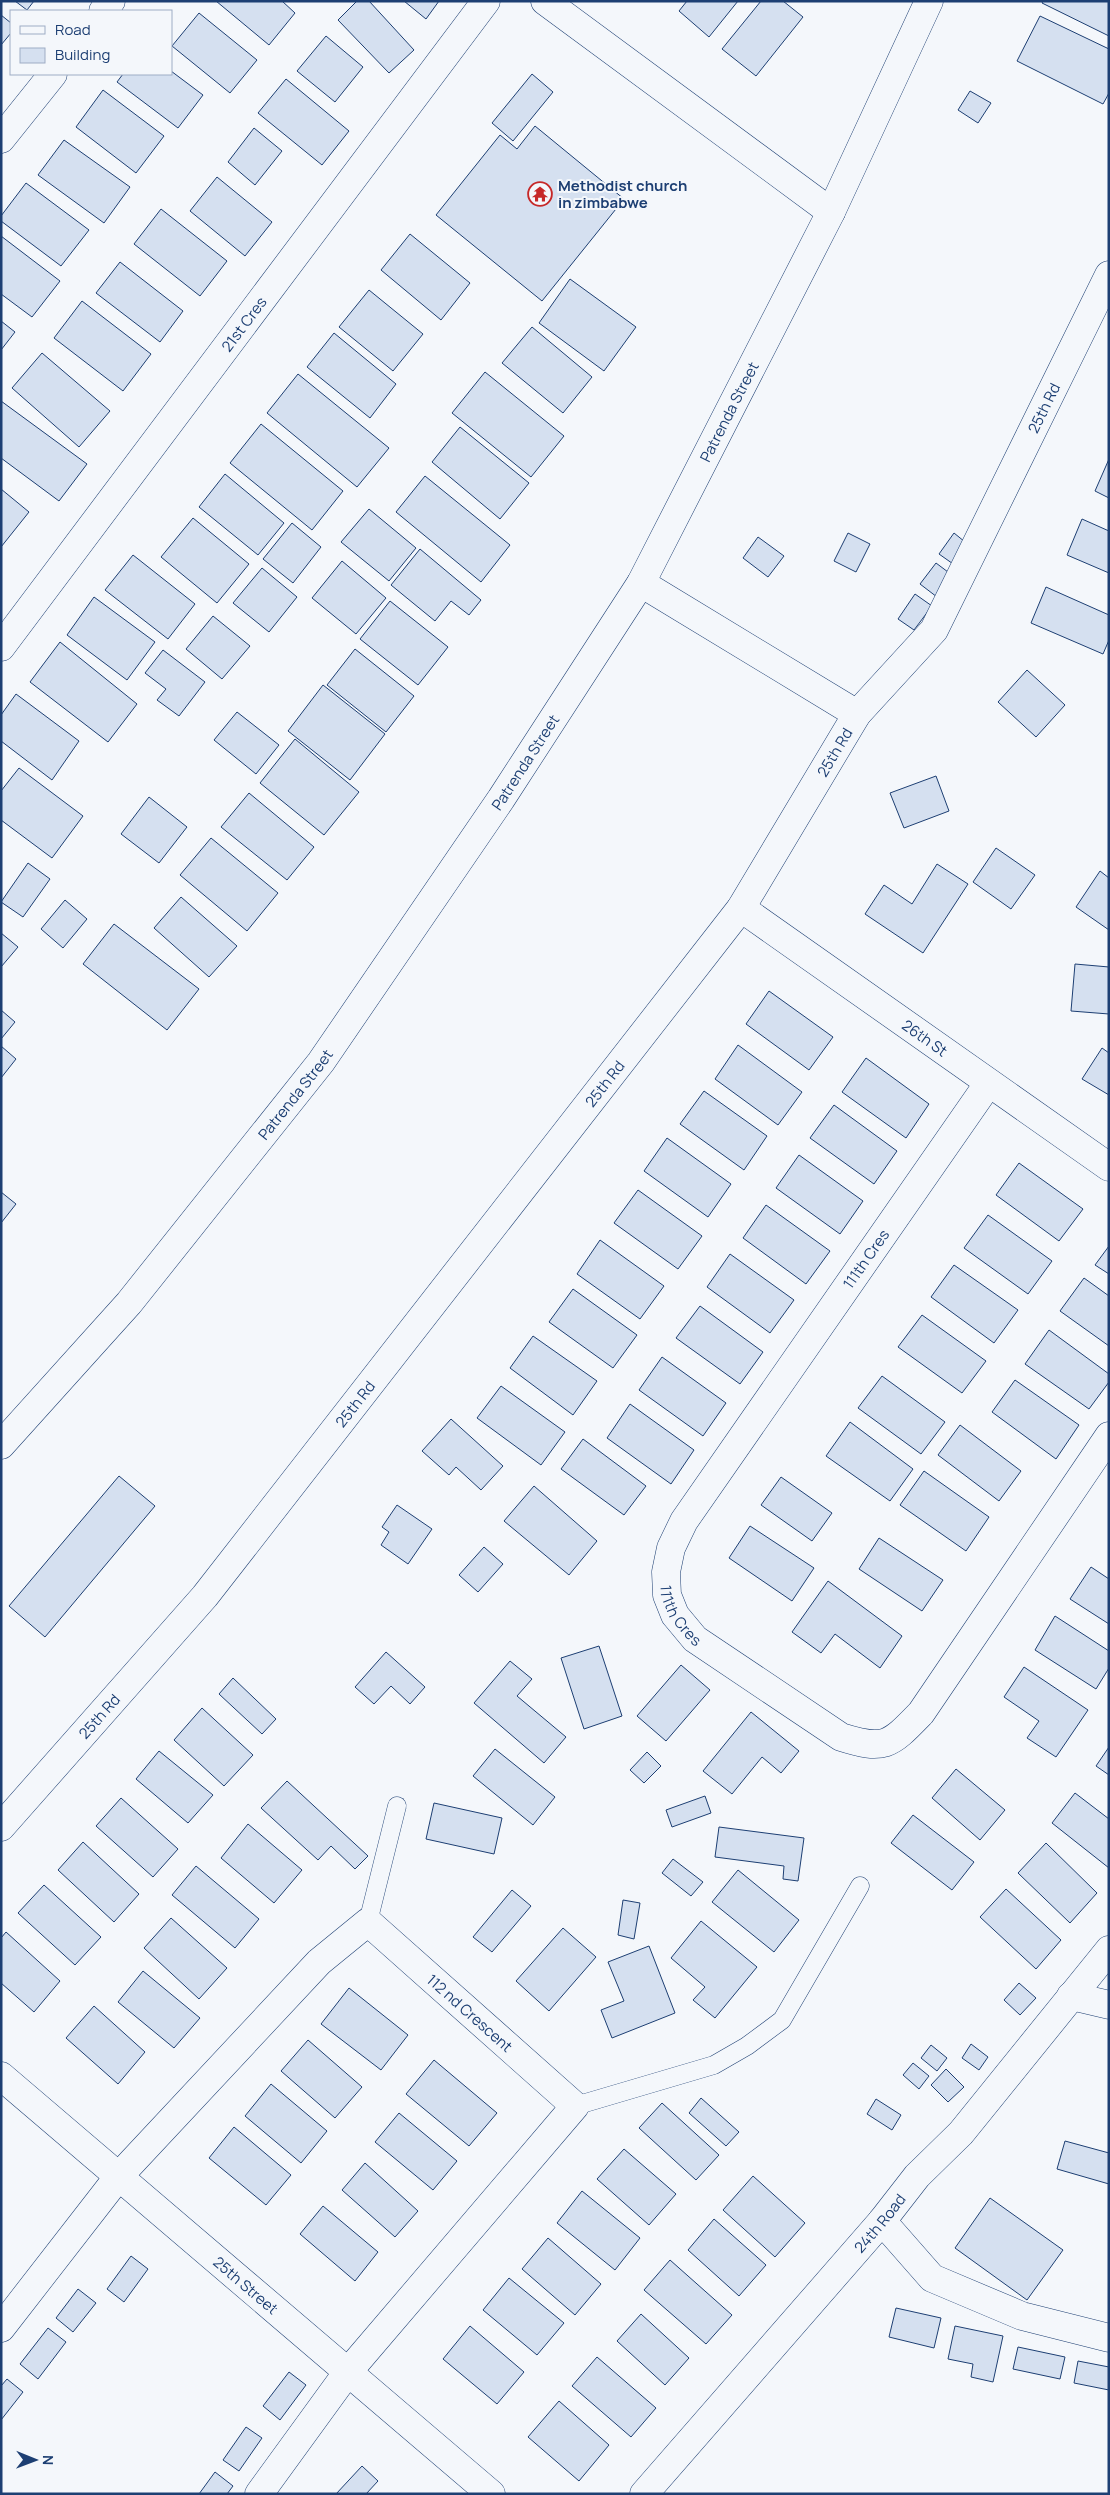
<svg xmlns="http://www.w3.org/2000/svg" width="1110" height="2495" font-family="Manrope,sans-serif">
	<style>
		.building { fill: #d5e0f0; stroke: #1d3f73 }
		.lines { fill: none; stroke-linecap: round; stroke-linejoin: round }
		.service-casing { stroke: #1d3f73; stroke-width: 19 }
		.minor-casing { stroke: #1d3f73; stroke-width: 29 }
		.tertiary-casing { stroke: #1d3f73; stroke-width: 29 }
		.service { stroke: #f4f7fb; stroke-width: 18 }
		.minor { stroke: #f4f7fb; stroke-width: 28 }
		.tertiary { stroke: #f4f7fb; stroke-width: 28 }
		.labels { text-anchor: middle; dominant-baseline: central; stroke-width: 4; stroke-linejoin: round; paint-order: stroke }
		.poi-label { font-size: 15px; font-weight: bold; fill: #1d3f73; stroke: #f4f7fb; text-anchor: start }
		.street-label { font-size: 15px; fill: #1d3f73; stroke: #f4f7fb }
	</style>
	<rect width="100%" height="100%" fill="#f4f7fb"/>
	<!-- building -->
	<g class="building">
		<path d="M15 1H34L27 10Z"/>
		<path d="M216 1H282L295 13 269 45Z"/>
		<path d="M357 1H369L414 50 389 73 338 20Z"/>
		<path d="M404 1H439L426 19Z"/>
		<path d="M687 1H738L709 37 679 11Z"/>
		<path d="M761 1H783L803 17 756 76 722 49Z"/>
		<path d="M1043 1H1109V36L1042 3Z"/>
		<path d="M199 13 257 60 230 93 172 46Z"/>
		<path d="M1 15 11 23V33L1 45Z"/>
		<path d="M1040 16 1109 49V93L1103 104 1017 61Z"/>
		<path d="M326 36 363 67 335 102 297 71Z"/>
		<path d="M171 71 203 95 178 128 117 82 123 74H171Z"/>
		<path d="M532 74 553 92 513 141 492 123Z"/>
		<path d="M286 79 349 131 322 165 258 113Z"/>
		<path d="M103 90 164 136 136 173 76 127Z"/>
		<path d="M970 91 991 103 978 123 958 110Z"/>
		<path d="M535 126 624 199 542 301 436 215 500 135 517 149Z"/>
		<path d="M254 128 282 151 255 185 228 162Z"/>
		<path d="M64 140 130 187 104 223 38 175Z"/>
		<path d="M217 177 272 222 245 256 190 211Z"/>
		<path d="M26 183 89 230 61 266 1 221V216Z"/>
		<path d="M161 209 227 261 200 296 134 244Z"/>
		<path d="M410 234 470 283 441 320 381 270Z"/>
		<path d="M1 236 60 281 32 317 1 294Z"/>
		<path d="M120 262 183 311 160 342 96 293Z"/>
		<path d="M570 279 636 327 604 371 539 323Z"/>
		<path d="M369 290 423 334 393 371 339 327Z"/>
		<path d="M82 301 151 354 123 391 54 338Z"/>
		<path d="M1 321 15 332 1 350Z"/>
		<path d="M532 327 592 377 563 413 502 363Z"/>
		<path d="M334 333 396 384 370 418 307 367Z"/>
		<path d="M42 353 110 411 79 447 12 388Z"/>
		<path d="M485 372 564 436 531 477 452 413Z"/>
		<path d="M298 374 389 448 357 487 267 413Z"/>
		<path d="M1 401 87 464 59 501 1 458Z"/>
		<path d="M261 424 343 491 312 530 230 463Z"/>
		<path d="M460 427 529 483 500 519 432 462Z"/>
		<path d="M1109 459V498L1095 491Z"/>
		<path d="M225 474 284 523 258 555 199 507Z"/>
		<path d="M425 476 510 545 481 582 396 512Z"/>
		<path d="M1 489 29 512 1 547Z"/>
		<path d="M369 509 416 548 389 581 341 542Z"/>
		<path d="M193 518 249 564 217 603 161 557Z"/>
		<path d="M1082 519 1109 531V573L1067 555Z"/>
		<path d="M292 523 321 547 293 583 263 559Z"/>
		<path d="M848 533 870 544 856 572 834 561Z"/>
		<path d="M954 533 970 546 956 566 939 554Z"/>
		<path d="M758 537 784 556 768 577 743 558Z"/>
		<path d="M420 549 481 600 469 615 451 601 435 621 391 585Z"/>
		<path d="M133 555 195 604 168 639 105 590Z"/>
		<path d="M342 561 386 598 356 634 312 598Z"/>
		<path d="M936 563 952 575 937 597 920 584Z"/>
		<path d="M262 568 297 597 269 632 233 603Z"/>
		<path d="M1046 587 1109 615V640L1103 654 1031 623Z"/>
		<path d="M915 594 932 606 914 630 898 619Z"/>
		<path d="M94 597 155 642 127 680 67 635Z"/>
		<path d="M390 601 448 647 418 685 360 639Z"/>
		<path d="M213 616 250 646 222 679 186 649Z"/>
		<path d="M60 642 137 704 108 742 30 682Z"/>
		<path d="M355 649 414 696 386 732 327 685Z"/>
		<path d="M163 650 205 682 179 716 157 700 166 689 145 673Z"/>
		<path d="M1027 670 1065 705 1036 737 998 702Z"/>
		<path d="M323 685 385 734 350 780 288 731Z"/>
		<path d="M16 694 79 741 52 780 1 741V715Z"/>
		<path d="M237 712 279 745 256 774 214 740Z"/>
		<path d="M295 739 359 792 324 835 260 783Z"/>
		<path d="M19 768 83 816 52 858 1 820V791Z"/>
		<path d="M936 776 949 811 904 828 890 793Z"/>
		<path d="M249 793 314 847 287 880 221 827Z"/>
		<path d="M149 797 187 827 159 863 121 834Z"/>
		<path d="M211 838 278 893 247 931 180 875Z"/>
		<path d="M996 848 1035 875 1011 909 973 882Z"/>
		<path d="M28 863 50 879 23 917 1 902Z"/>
		<path d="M937 864 968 884 923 953 865 914 884 885 912 904Z"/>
		<path d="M1100 871 1109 878V930L1076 907Z"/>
		<path d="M181 897 237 946 209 977 154 928Z"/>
		<path d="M65 900 87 919 63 948 41 929Z"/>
		<path d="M114 924 199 989 167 1030 83 964Z"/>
		<path d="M1 933 18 947 1 967Z"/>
		<path d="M1075 964 1109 967V1014L1071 1011Z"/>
		<path d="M769 991 833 1037 809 1070 746 1024Z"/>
		<path d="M1 1010 15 1022 1 1039Z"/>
		<path d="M738 1045 802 1092 778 1125 715 1079Z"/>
		<path d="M1 1046 16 1059 1 1078Z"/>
		<path d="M1102 1048 1109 1053V1095L1082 1079Z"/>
		<path d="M866 1058 929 1104 906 1138 842 1092Z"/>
		<path d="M704 1091 767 1136 744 1170 680 1124Z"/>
		<path d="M834 1105 897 1151 874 1184 810 1138Z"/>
		<path d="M667 1138 731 1184 708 1217 644 1171Z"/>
		<path d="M799 1155 863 1201 840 1234 776 1188Z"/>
		<path d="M1019 1163 1083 1209 1059 1241 996 1195Z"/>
		<path d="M638 1190 702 1236 678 1269 614 1223Z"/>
		<path d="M1 1192 16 1204 1 1223Z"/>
		<path d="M766 1205 830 1251 806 1284 743 1238Z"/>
		<path d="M988 1215 1052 1261 1028 1294 964 1248Z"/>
		<path d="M600 1240 664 1286 640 1319 577 1274Z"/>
		<path d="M1109 1246V1274L1095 1265Z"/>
		<path d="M730 1254 794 1300 770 1333 707 1287Z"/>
		<path d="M954 1265 1018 1310 994 1343 931 1297Z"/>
		<path d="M1084 1278 1109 1296V1346L1060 1311Z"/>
		<path d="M573 1289 637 1335 613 1368 549 1322Z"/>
		<path d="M700 1306 763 1352 740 1384 676 1338Z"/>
		<path d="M922 1315 986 1361 962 1393 898 1347Z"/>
		<path d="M1049 1330 1109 1374V1382L1089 1409 1025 1364Z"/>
		<path d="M533 1336 597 1381 573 1415 510 1368Z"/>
		<path d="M662 1357 726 1403 703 1436 639 1390Z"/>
		<path d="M882 1376 945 1422 921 1454 858 1408Z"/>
		<path d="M1015 1380 1079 1425 1056 1459 992 1412Z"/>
		<path d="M501 1386 565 1432 541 1465 477 1418Z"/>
		<path d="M630 1404 694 1450 671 1484 607 1438Z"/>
		<path d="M451 1419 503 1466 481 1490 456 1467 449 1475 422 1451Z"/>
		<path d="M850 1422 913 1469 890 1501 826 1456Z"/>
		<path d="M960 1425 1021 1471 999 1501 938 1455Z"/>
		<path d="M583 1439 646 1486 624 1515 561 1469Z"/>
		<path d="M924 1471 989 1517 966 1551 900 1505Z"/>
		<path d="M119 1476 155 1506 45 1637 9 1606Z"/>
		<path d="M781 1477 832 1513 812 1541 761 1505Z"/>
		<path d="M534 1486 597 1541 569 1575 504 1521Z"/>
		<path d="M397 1505 432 1529 408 1564 381 1545 389 1532 382 1527Z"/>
		<path d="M750 1526 814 1568 792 1601 729 1558Z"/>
		<path d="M879 1538 943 1580 922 1611 859 1569Z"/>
		<path d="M484 1547 503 1564 478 1592 459 1575Z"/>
		<path d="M1091 1567 1109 1579V1624L1070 1599Z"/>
		<path d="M828 1581 902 1636 880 1668 835 1634 821 1653 792 1632Z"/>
		<path d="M1055 1616 1109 1651V1668L1096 1689 1035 1650Z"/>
		<path d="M599 1646 622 1716 584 1729 561 1658Z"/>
		<path d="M386 1652 425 1687 410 1704 391 1686 374 1704 355 1687Z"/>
		<path d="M510 1661 532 1679 517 1696 566 1737 544 1763 474 1703Z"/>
		<path d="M681 1665 710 1690 666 1741 637 1716Z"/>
		<path d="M1024 1667 1088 1710 1056 1757 1027 1738 1039 1721 1004 1697Z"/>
		<path d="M233 1678 276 1719 262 1734 219 1694Z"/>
		<path d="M202 1708 253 1755 224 1786 174 1740Z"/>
		<path d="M751 1712 799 1751 781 1773 762 1757 732 1794 703 1771Z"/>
		<path d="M1109 1747V1775L1096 1766Z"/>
		<path d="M495 1749 555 1797 533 1825 473 1776Z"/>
		<path d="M159 1751 213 1795 188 1823 136 1779Z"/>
		<path d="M647 1752 661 1766 644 1783 630 1770Z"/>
		<path d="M956 1769 1005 1810 980 1840 932 1798Z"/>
		<path d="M287 1781 368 1856 355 1869 331 1846 318 1860 261 1808Z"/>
		<path d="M1075 1793 1109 1819V1868L1052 1823Z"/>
		<path d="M705 1796 711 1813 672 1827 666 1810Z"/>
		<path d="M121 1798 178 1849 153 1877 96 1826Z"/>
		<path d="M434 1803 502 1818 494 1854 426 1839Z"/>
		<path d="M913 1815 974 1862 952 1890 891 1843Z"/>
		<path d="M248 1824 302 1870 274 1903 221 1858Z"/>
		<path d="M719 1827 804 1838 798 1881 783 1879 784 1866 715 1857Z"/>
		<path d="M83 1842 139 1894 114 1922 58 1870Z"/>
		<path d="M1046 1843 1097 1893 1070 1923 1018 1873Z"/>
		<path d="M673 1859 703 1882 691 1896 662 1873Z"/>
		<path d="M196 1866 259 1919 235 1948 172 1895Z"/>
		<path d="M738 1870 799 1920 774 1952 712 1902Z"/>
		<path d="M44 1885 101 1937 75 1965 18 1913Z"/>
		<path d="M1006 1889 1061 1940 1036 1969 980 1917Z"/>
		<path d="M512 1890 531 1906 492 1952 473 1937Z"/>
		<path d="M623 1900 640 1903 634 1939 618 1935Z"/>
		<path d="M171 1918 227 1968 199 1999 144 1948Z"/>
		<path d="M701 1921 757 1967 715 2018 693 2000 705 1987 671 1958Z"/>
		<path d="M563 1928 596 1957 549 2011 516 1981Z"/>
		<path d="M6 1932 60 1981 34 2012 1 1983V1938Z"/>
		<path d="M649 1946 675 2013 612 2038 601 2010 624 2001 608 1962Z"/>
		<path d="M143 1971 200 2018 174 2048 118 2002Z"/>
		<path d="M1019 1983 1036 1998 1020 2015 1004 2000Z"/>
		<path d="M349 1988 408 2035 381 2070 321 2024Z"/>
		<path d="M94 2006 145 2052 118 2084 66 2038Z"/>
		<path d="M308 2040 362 2087 335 2118 281 2071Z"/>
		<path d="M971 2044 988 2057 979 2070 962 2058Z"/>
		<path d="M931 2045 947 2058 937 2071 921 2058Z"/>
		<path d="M434 2060 497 2113 469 2146 406 2094Z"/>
		<path d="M913 2063 929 2076 919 2089 903 2075Z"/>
		<path d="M946 2069 964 2087 948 2102 931 2085Z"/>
		<path d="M271 2084 327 2131 301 2163 245 2116Z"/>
		<path d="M701 2098 739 2132 726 2146 689 2113Z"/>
		<path d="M876 2099 901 2115 892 2130 867 2114Z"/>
		<path d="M662 2103 719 2155 696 2180 639 2128Z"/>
		<path d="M399 2113 457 2161 433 2190 375 2142Z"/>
		<path d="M234 2127 291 2175 266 2205 209 2158Z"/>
		<path d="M1065 2141 1109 2153V2184L1057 2169Z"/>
		<path d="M624 2149 676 2194 649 2225 597 2179Z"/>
		<path d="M365 2163 418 2211 395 2237 342 2190Z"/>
		<path d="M753 2176 805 2223 775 2257 723 2210Z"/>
		<path d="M582 2191 640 2238 615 2270 557 2223Z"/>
		<path d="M990 2198 1063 2250 1027 2300 955 2248Z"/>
		<path d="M323 2206 378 2252 355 2281 300 2234Z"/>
		<path d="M714 2219 766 2265 739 2296 688 2250Z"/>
		<path d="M548 2238 601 2284 575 2315 522 2269Z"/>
		<path d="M131 2256 148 2269 124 2302 107 2289Z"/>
		<path d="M670 2260 732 2315 706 2344 644 2290Z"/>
		<path d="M509 2278 564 2323 537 2355 483 2310Z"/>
		<path d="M78 2289 96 2303 73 2332 56 2318Z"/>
		<path d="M896 2308 941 2318 934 2348 889 2337Z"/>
		<path d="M641 2314 689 2358 665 2385 617 2341Z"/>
		<path d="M470 2326 524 2372 497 2404 443 2359Z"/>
		<path d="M955 2326 1003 2336 993 2382 971 2377 973 2364 948 2359Z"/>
		<path d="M48 2328 66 2342 38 2379 20 2364Z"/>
		<path d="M1018 2347 1065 2357 1060 2379 1013 2369Z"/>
		<path d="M597 2357 656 2408 631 2437 572 2386Z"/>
		<path d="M1078 2361 1109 2367V2390L1074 2383Z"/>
		<path d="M289 2372 306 2385 280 2420 263 2406Z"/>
		<path d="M7 2379 23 2392 1 2420V2386Z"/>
		<path d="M559 2401 609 2445 579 2481 528 2437Z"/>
		<path d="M246 2427 262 2438 239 2471 223 2460Z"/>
		<path d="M362 2466 378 2481 366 2494H336Z"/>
		<path d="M215 2472 233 2486 227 2494H199Z"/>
	</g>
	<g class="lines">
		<!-- service casing -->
		<g class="service-casing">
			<g id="service">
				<path d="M368 1922 397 1806"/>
				<path d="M575 2106 714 2065 747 2046 782 2020 860 1886"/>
			</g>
		</g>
		<!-- minor casing -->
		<g class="minor-casing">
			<g id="minor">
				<path d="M545 1 831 212"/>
				<path d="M103 11 111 1"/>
				<path d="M1 139 53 74"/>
				<path d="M641 583 857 714"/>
				<path id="s1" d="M1 647 486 1"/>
				<path id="s2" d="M741 908 1109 1167"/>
				<path id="s3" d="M988 1084 684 1521 671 1548 666 1572 667 1595 675 1615 695 1639 841 1737C885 1751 890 1745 921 1713L1109 1436"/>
				<path id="s4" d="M1 1827 205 1596 741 908 857 714 934 630 1109 275"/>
				<path d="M1071 1996 1109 2005"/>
				<path id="s5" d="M1 2076 491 2494"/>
				<path d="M882 2221 932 2278 1022 2316 1109 2338"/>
				<path id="s6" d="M1 2328 119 2176 319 1962 368 1922 575 2106 347 2373 259 2494"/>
				<path id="s7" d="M644 2494 882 2221 917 2176 961 2133 1109 1950"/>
			</g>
		</g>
		<!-- tertiary casing -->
		<g class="tertiary-casing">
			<g id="tertiary">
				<path id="s8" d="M1 1445 129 1303 321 1062 501 799 641 583 831 212 929 1"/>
			</g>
		</g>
		<!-- service -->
		<use href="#service" class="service"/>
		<!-- minor -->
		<use href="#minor" class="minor"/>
		<!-- tertiary -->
		<use href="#tertiary" class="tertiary"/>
	</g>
	<!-- icons -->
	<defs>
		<g id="temple-ring" transform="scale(1.25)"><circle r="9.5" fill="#f4f7fb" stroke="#c62828" stroke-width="1.5"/><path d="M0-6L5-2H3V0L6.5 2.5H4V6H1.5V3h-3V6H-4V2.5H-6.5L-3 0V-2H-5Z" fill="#c62828"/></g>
	</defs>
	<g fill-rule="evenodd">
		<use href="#temple-ring" x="540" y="194"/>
	</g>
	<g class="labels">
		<!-- poi labels -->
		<g class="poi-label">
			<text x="558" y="185">Methodist church<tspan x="558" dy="17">in zimbabwe</tspan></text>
		</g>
		<!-- street labels -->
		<g class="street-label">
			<text stroke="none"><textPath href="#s1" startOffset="404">21st Cres</textPath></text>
			<text stroke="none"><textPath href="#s4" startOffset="1768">25th Rd</textPath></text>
			<text stroke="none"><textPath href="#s8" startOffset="1268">Patrenda Street</textPath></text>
			<text stroke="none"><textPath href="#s4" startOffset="1362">25th Rd</textPath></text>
			<text stroke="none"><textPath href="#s8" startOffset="862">Patrenda Street</textPath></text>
			<text stroke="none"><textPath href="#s2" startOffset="225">26th St</textPath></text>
			<text stroke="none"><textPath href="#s4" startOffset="958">25th Rd</textPath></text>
			<text stroke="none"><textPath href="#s8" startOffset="458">Patrenda Street</textPath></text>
			<text transform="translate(866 1259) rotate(-55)">111th Cres</text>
			<text stroke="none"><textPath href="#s4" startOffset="552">25th Rd</textPath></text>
			<text stroke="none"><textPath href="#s3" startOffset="634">111th Cres</textPath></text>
			<text stroke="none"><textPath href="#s4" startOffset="148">25th Rd</textPath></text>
			<text stroke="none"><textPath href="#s6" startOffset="685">112 nd Crescent</textPath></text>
			<text stroke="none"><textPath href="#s7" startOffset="359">24th Road</textPath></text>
			<text stroke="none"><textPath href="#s5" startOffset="322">25th Street</textPath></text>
		</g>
	</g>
	<!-- border -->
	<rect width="1110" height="2495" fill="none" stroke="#1d3f73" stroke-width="5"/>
	<!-- legend -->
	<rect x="10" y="10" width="162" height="65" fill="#f4f7fb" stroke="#9eadc5"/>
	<rect x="20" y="26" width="25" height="8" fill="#f4f7fb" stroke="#9eadc5"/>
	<text x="55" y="35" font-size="15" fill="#1d3f73">Road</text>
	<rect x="20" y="48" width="25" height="15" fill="#d5e0f0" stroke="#9eadc5"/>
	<text x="55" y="60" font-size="15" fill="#1d3f73">Building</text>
	<!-- north arrow -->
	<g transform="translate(35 2460) rotate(91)" stroke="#f4f7fb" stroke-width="4" paint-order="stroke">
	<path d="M0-4L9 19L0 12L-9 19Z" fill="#1d3f73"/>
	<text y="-8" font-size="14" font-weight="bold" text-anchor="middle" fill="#1d3f73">N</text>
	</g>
</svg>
